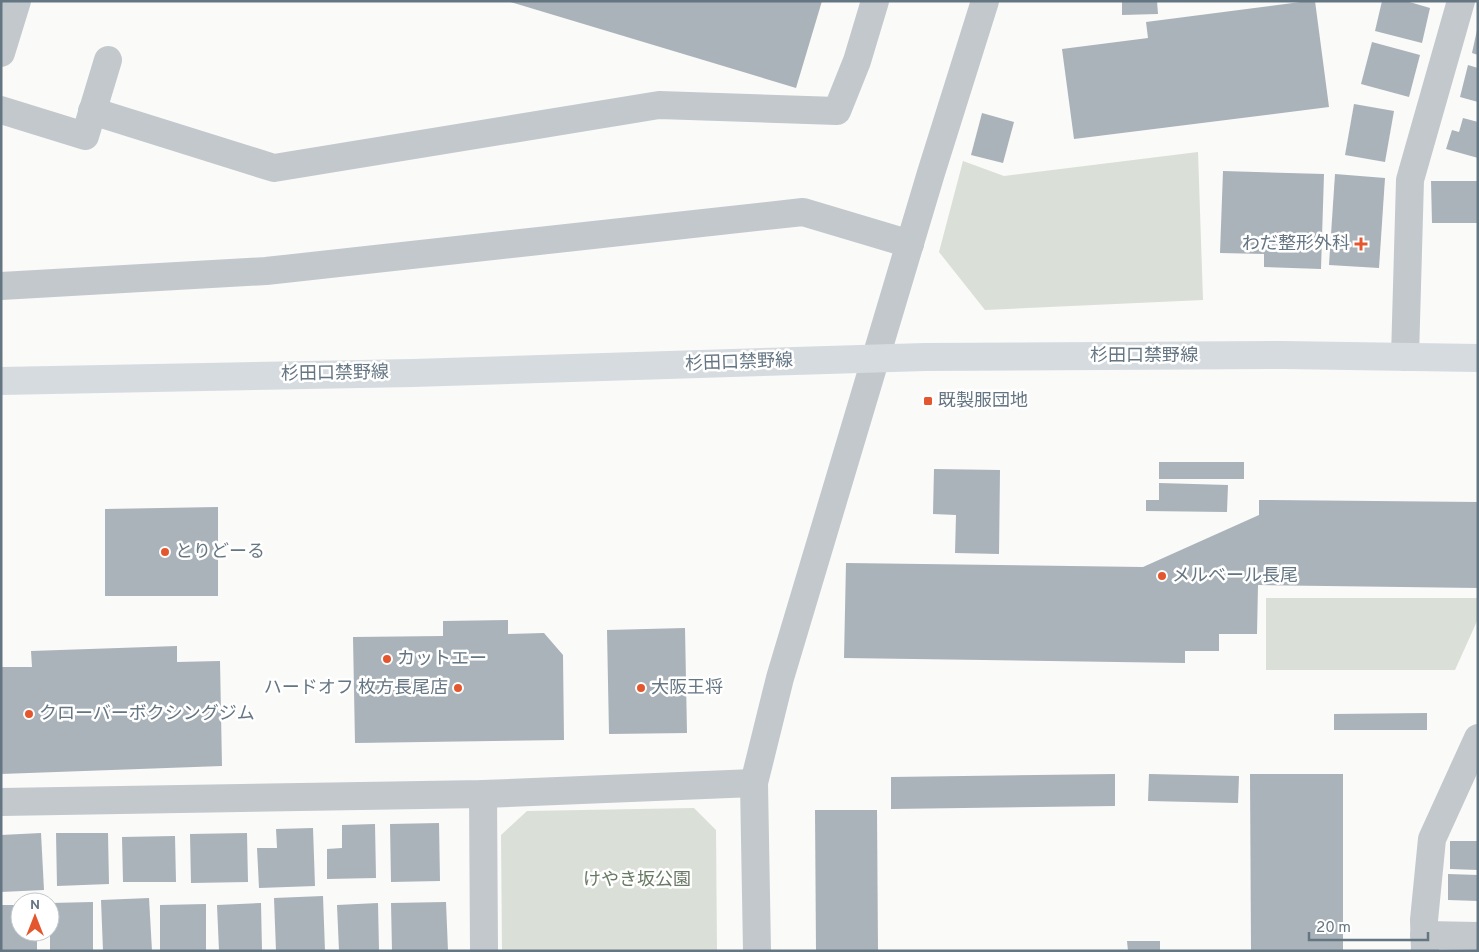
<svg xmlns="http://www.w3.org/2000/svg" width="1479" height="952" font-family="Overpass,'Noto Sans JP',sans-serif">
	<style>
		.green { fill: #dadfd7 }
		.building { fill: #aab3b9 }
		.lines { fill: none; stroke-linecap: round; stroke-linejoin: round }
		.minor { stroke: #c3c8cc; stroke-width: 28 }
		.major { stroke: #d6dbdf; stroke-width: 28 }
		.poi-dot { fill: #e4572e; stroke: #fff; stroke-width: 2 }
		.labels { text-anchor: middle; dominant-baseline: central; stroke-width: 5; stroke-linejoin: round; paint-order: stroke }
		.poi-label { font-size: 18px; fill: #657683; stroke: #fff; text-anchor: start }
		.street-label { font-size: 18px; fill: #657683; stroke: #fff }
		.park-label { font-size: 18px; fill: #687a64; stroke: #fff }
	</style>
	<rect width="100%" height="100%" fill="#fafaf8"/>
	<!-- green -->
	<g class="green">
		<path d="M1198 152 1203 300 985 310 939 252 963 161 1004 176Z"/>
		<path d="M1266 598H1478V619L1455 670H1266Z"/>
		<path d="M694 808 716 830 717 951H502L501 835 527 811Z"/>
	</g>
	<!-- building -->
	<g class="building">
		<path d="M507 1H822L796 88Z"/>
		<path d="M1122 1H1157L1158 14 1122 15Z"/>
		<path d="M1308 1H1315L1329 107 1074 139 1062 49 1148 38 1146 22Z"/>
		<path d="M1382 1H1406L1430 8 1422 43 1375 31Z"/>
		<path d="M1477 30H1478V55L1472 53Z"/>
		<path d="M1372 42 1420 55 1409 97 1361 84Z"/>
		<path d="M1468 65 1478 68V102L1460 97Z"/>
		<path d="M1354 104 1394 111 1385 162 1345 155Z"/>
		<path d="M982 113 1014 122 1003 163 971 155Z"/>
		<path d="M1463 118 1478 122V158L1446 149 1452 130 1459 132Z"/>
		<path d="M1223 171 1324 174 1321 269 1264 267V254L1220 253Z"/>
		<path d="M1335 174 1385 178 1379 268 1329 265Z"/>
		<path d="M1431 181H1478V223H1432Z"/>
		<rect x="1159" y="462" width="85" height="17"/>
		<path d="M934 469 1000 470 999 554 955 553 956 515 933 514Z"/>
		<path d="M1159 483 1228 485 1227 512 1146 511V500H1159Z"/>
		<path d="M1259 500 1478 502V588L1258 585 1257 634H1219V651H1185V663L844 658 846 563 1143 567 1259 515Z"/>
		<path d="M218 507V596H105V509Z"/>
		<path d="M508 620V634L544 633 563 655 564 740 355 743 353 637 443 636V621Z"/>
		<path d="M685 628 687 733 609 734 607 630Z"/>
		<path d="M177 646V662L220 661 222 766 1 774V667H32L31 651Z"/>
		<path d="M1427 713V730H1334V714Z"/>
		<path d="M1115 774V806L891 809V777Z"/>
		<path d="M1149 774 1239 776 1238 803 1148 801Z"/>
		<path d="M1250 774H1343V951H1251Z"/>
		<path d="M815 810H877L878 951H816Z"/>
		<path d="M439 823 440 881 391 882 390 824Z"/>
		<path d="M375 824 376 878 327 879V849L342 848V825Z"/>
		<path d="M313 828 315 886 259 888 257 848H277L276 829Z"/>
		<path d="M41 833 44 890 1 892V835Z"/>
		<path d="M56 833H108L109 884 57 886Z"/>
		<path d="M247 833 248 882 191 883 190 834Z"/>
		<path d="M175 836 176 882H123L122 837Z"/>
		<path d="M1450 841H1478V870L1450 869Z"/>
		<path d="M1448 874 1478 875V901L1448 900Z"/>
		<path d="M323 896 325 951H276L274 898Z"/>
		<path d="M149 898 152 951H103L101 900Z"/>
		<path d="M93 902V951H50V903Z"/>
		<path d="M446 902 448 951H392L391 903Z"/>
		<path d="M261 903 262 951H219L217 905Z"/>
		<path d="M378 903 379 950 339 951 337 905Z"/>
		<path d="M206 904V951H160V905Z"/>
		<path d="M1 905H20V932H37V951H1Z"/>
		<path d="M1127 941H1160V951H1128Z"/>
	</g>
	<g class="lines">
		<!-- minor -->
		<g class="minor">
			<path d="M1 53 17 1"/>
			<path d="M1 110 85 136 108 60"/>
			<path d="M92 111 274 168 659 105 837 111 857 61 875 1"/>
			<path d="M1 286 266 271 803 212 910 244"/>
			<path d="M1405 357 1410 180 1461 1"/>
			<path d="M483 794 484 951"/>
			<path d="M1 802 483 794 754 783"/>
			<path d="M1424 935 1478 936"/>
			<path d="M757 951 754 783 780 678 931 173 985 1"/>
			<path d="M1425 951 1424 920 1432 839 1478 738"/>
		</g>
		<!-- major -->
		<path class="major" d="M1 381 413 373 925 357 1283 355 1478 358"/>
	</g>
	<!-- markers -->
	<g class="poi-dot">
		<path d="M1358.5 236.5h5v5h5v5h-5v5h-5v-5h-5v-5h5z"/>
		<rect x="923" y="396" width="10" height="10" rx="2.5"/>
		<circle cx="165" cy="552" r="5"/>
		<circle cx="1162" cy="576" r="5"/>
		<circle cx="387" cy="659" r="5"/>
		<circle cx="458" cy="688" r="5"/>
		<circle cx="641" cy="688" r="5"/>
		<circle cx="29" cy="714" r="5"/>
	</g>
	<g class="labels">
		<!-- poi labels -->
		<g class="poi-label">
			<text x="1350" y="244" text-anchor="end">わだ整形外科</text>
			<text x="938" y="401">既製服団地</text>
			<text x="175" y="552">とりどーる</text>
			<text x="1172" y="576">メルベール長尾</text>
			<text x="397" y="659">カットエー</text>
			<text x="448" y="688" text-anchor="end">ハードオフ 枚方長尾店</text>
			<text x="651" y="688">大阪王将</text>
			<text x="39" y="714">クローバーボクシングジム</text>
		</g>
		<!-- street labels -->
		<g class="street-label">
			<text x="1144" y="356">杉田口禁野線</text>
			<text transform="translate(739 363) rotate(-2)">杉田口禁野線</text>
			<text transform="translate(335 374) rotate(-1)">杉田口禁野線</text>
		</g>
		<!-- park labels -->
		<g class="park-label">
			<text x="637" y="880">けやき坂公園</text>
		</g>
	</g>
	<!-- border -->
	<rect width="1479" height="952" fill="none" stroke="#657683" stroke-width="5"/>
	<!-- north arrow -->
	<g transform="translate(35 917)"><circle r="24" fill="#ffffff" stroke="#c1c8cd"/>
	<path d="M0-4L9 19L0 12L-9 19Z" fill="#e4572e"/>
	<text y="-8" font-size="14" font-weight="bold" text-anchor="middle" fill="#657683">N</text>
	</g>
	<!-- scale -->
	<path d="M1309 932v8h119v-8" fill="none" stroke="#657683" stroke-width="2.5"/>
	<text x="1316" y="932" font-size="15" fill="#657683" stroke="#ffffff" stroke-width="4" paint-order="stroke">20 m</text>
</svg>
